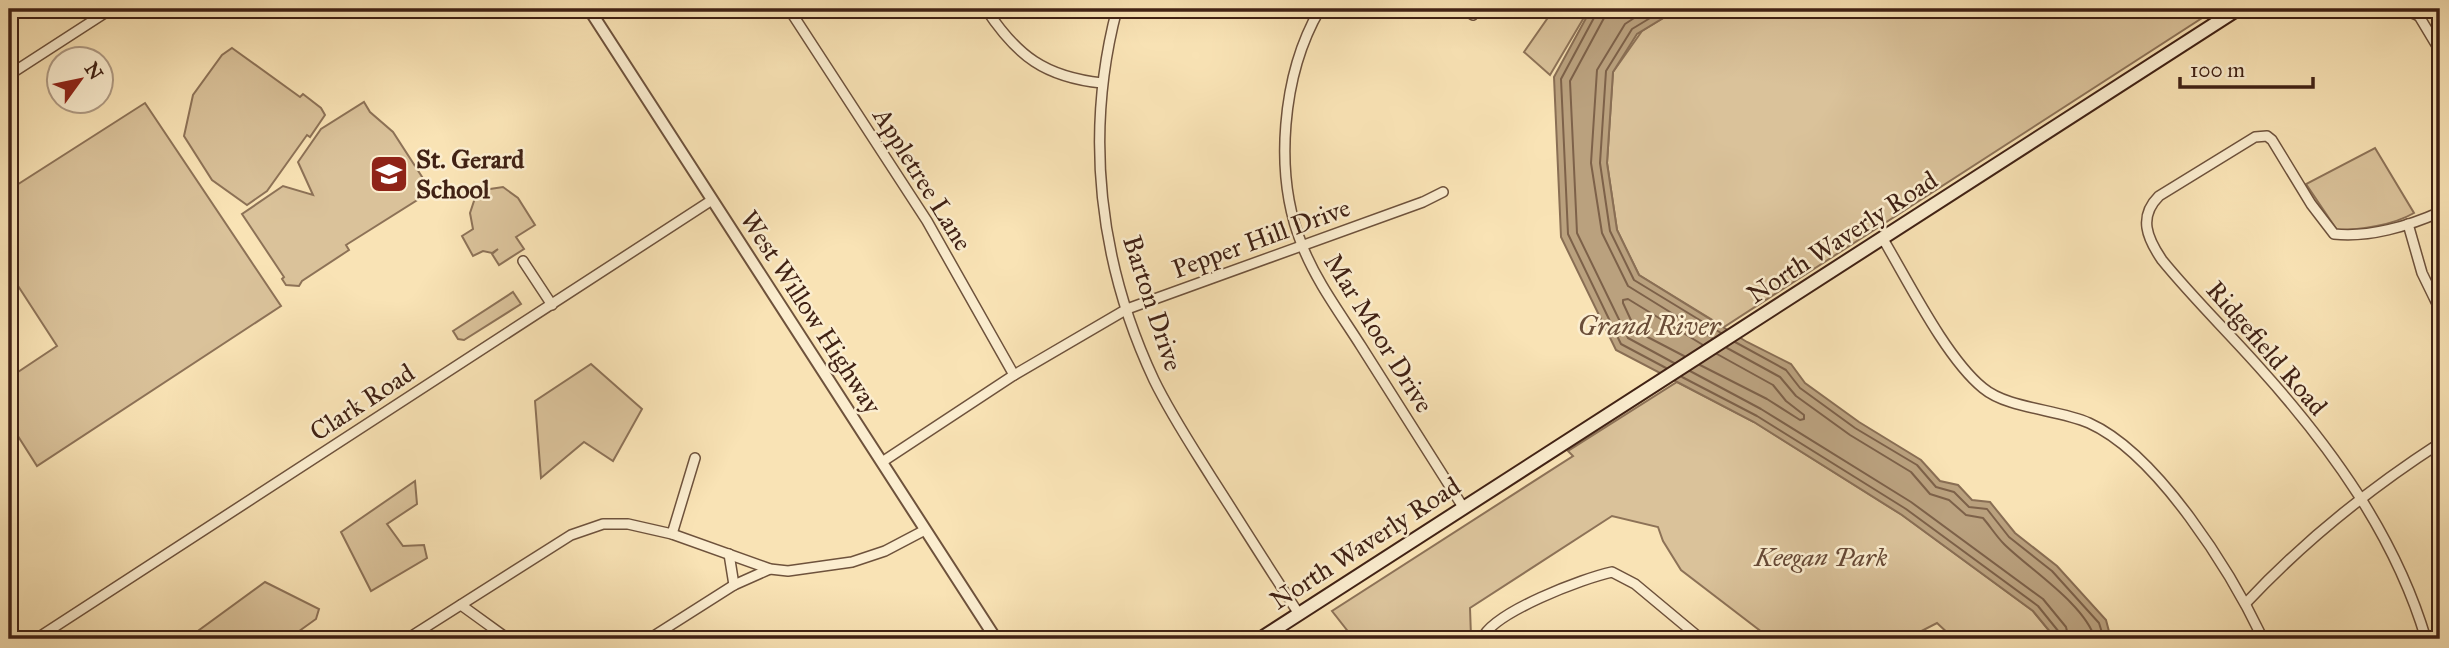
<svg xmlns="http://www.w3.org/2000/svg" width="2449" height="648" font-family="'IM FELL Great Primer',serif">
	<style>
		.green { fill: #dac29a; stroke: #8d7257; stroke-width: 2 }
		.water { fill: #baa17e; stroke: #896e54; stroke-width: 2 }
		.lines { fill: none; stroke-linecap: round; stroke-linejoin: round }
		.shore { stroke: #7d6149; stroke-width: 2 }
		.minor-casing { stroke: #6e523c; stroke-width: 12 }
		.tertiary-casing { stroke: #6e523c; stroke-width: 14 }
		.secondary-casing { stroke: #402114; stroke-width: 16 }
		.minor { stroke: #fbedcf; stroke-width: 9 }
		.tertiary { stroke: #fbedcf; stroke-width: 10 }
		.secondary { stroke: #fbedcf; stroke-width: 12 }
		.labels { text-anchor: middle; dominant-baseline: central; stroke-width: 5; stroke-linejoin: round; paint-order: stroke }
		.poi-label { font-size: 26px; font-weight: bold; fill: #402114; stroke: #fbedcf; text-anchor: start }
		.street-label { font-size: 26px; fill: #402114; stroke: #fbedcf }
		.park-label { font-size: 26px; font-style: italic; fill: #664936; stroke: #fbedcf }
		.water-label { font-size: 28px; font-style: italic; fill: #6b4e39; stroke: #fbedcf }
	</style>
	<rect width="100%" height="100%" fill="#f9e3b5"/>
	<filter id="stains"><feTurbulence type="fractalNoise" baseFrequency=".00286" numOctaves="4"/><feColorMatrix values="0 0 0 0 .2 0 0 0 0 .09 0 0 0 0 .02 0 0 0 .5 -.17"/></filter>
	<radialGradient id="worn" r=".72"><stop offset=".6" stop-color="#630" stop-opacity="0"/><stop offset="1" stop-color="#630" stop-opacity=".3"/></radialGradient>
	<!-- green -->
	<g class="green">
		<path d="M1554 9H1589L1550 75 1524 52Z"/>
		<path d="M1678 9H2216L1724 327 1639 275 1617 230 1607 163 1613 72 1642 31Z"/>
		<path d="M232 48 300 97 303 94 321 108 325 115 310 137 307 135 267 191 247 205 212 180 184 136 193 95 222 55Z"/>
		<path d="M364 102 370 112 393 132 426 183 425 192 421 194 422 197 346 245 349 250 302 281 299 286 286 285 282 279 284 277 242 214 283 186 313 195 298 162 321 129Z"/>
		<path d="M145 103 281 306 37 466 9 422V378L57 346 9 272V190Z"/>
		<path d="M2375 148 2414 213C2393 225 2361 230 2337 230L2306 184Z"/>
		<path d="M503 187 518 198 535 225 516 237 524 249 499 265 492 254 498 249 492 253 483 251 473 256 462 236 473 229 470 213 475 198 490 189Z"/>
		<path d="M513 292 521 304 464 340 458 339 453 331Z"/>
		<path d="M591 364 642 409 613 461 584 442 541 478 535 401Z"/>
		<path d="M1677 382 1754 422 1902 515 2033 611 2056 639H1952V637L1937 623 1906 639H1771L1681 570 1663 541 1658 527 1612 516 1470 608 1471 637 1468 639H1354L1332 611 1573 456 1568 451Z"/>
		<path d="M415 481 417 504 387 524 403 546 424 545 427 558 371 591 341 532Z"/>
		<path d="M265 582 319 609 316 619 288 639H143L153 634 195 633Z"/>
	</g>
	<!-- water -->
	<path class="water" d="M1591 9H1678L1637 34 1613 72 1607 163 1617 230 1639 275 1747 342 1791 364 1805 383 1859 422 1921 460 1940 481 1958 485 1972 500 1990 502 2015 533 2057 566 2106 620 2111 639H2056L2033 611 1902 515 1754 422 1616 350 1561 237 1554 77Z"/>
	<g class="lines">
		<!-- shore -->
		<g class="shore">
			<path d="M1597 9 1596 14 1561 79 1568 234 1621 344 1666 368"/>
			<path d="M1606 9 1604 18 1570 81 1577 233 1628 338 1674 363"/>
			<path d="M1648 9 1625 24 1597 70 1591 163 1602 233 1628 286 1712 338"/>
			<path d="M1665 9 1632 29 1606 71 1600 163 1610 231 1634 280 1721 333"/>
			<path d="M1735 342 1786 370 1800 388 1855 428 1917 465 1936 487 1954 492 1969 507 1987 509 2009 537 2052 571 2099 623 2104 639"/>
			<path d="M1727 348 1780 377 1796 396 1850 435 1911 472 1930 494 1949 500 1966 515 1983 518C1990 526 1996 536 2004 544 2029 569 2085 604 2095 639"/>
			<path d="M1684 356 1636 331 1623 303V300L1628 299 1703 345"/>
			<path d="M1700 365 1767 399 1800 420 1804 419V415L1786 401 1773 385 1717 354"/>
			<path d="M1690 371 1761 409 1911 502 2043 599 2066 627 2069 639"/>
			<path d="M1682 377 1757 416 1906 509 2038 606 2059 632 2061 639"/>
		</g>
		<!-- minor casing -->
		<g class="minor-casing">
			<g id="minor">
				<path d="M789 9 927 221 1014 375"/>
				<path d="M986 9C1017 56 1045 77 1102 83"/>
				<path d="M1117 9C1084 134 1099 263 1154 380 1171 415 1193 448 1213 480 1242 525 1270 570 1299 614"/>
				<path d="M1320 9C1282 74 1273 174 1302 245 1316 281 1340 313 1361 346 1395 399 1429 453 1463 507"/>
				<path d="M1464 9 1473 15"/>
				<path d="M2403 9 2419 16V9"/>
				<path d="M2431 9 2419 16 2440 51"/>
				<path d="M9 75 111 9"/>
				<path d="M2408 224 2422 273 2440 310"/>
				<path d="M1883 239C1908 281 1946 358 1983 388 2008 409 2058 409 2089 423 2158 454 2231 572 2263 639"/>
				<path d="M523 261 552 305"/>
				<path d="M882 462 1014 375 1127 309 1423 202 1443 192"/>
				<path d="M672 534 695 458"/>
				<path d="M729 554 734 585"/>
				<path d="M2246 603C2304 541 2369 489 2440 443"/>
				<path d="M461 605 508 639"/>
				<path d="M36 639 712 200"/>
				<path d="M407 639 571 535 603 524H628L672 534 770 569 788 571 852 562 885 551 925 530"/>
				<path d="M649 639 734 585 770 569"/>
				<path d="M1482 639C1493 612 1584 578 1612 572L1635 584 1701 639"/>
				<path d="M2426 639C2395 535 2331 447 2259 367 2227 331 2192 297 2162 260 2147 238 2138 217 2159 196L2255 137 2267 136 2272 140 2311 204 2334 234C2368 238 2409 226 2440 212"/>
			</g>
		</g>
		<!-- tertiary casing -->
		<g class="tertiary-casing">
			<path id="tertiary" d="M589 9 996 639"/>
		</g>
		<!-- secondary casing -->
		<g class="secondary-casing">
			<path id="secondary" d="M1260 639 2238 9"/>
		</g>
		<!-- minor -->
		<use href="#minor" class="minor"/>
		<!-- tertiary -->
		<use href="#tertiary" class="tertiary"/>
		<!-- secondary -->
		<use href="#secondary" class="secondary"/>
	</g>
	<!-- icons -->
	<defs>
		<g id="school-square" transform="scale(2.0125)"><rect x="-9" y="-9" width="18" height="18" rx="4" fill="#8f2418" stroke="#fbedcf"/><path d="M0-5L7-2L0 1L-7-2ZM-4 1L0 2.5L4 1V4Q0 6-4 4Z" fill="#fff"/></g>
	</defs>
	<g fill-rule="evenodd">
		<use href="#school-square" x="389" y="174"/>
	</g>
	<g class="labels">
		<!-- poi labels -->
		<g class="poi-label">
			<text x="416" y="159">St. Gerard<tspan x="416" dy="30">School</tspan></text>
		</g>
		<!-- street labels -->
		<g class="street-label">
			<text transform="translate(923 179) rotate(58)">Appletree Lane</text>
			<text transform="translate(1842 237) rotate(-33)">North Waverly Road</text>
			<text transform="translate(1261 238) rotate(-20)">Pepper Hill Drive</text>
			<text transform="translate(1153 303) rotate(72)">Barton Drive</text>
			<text transform="translate(811 312) rotate(57)">West Willow Highway</text>
			<text transform="translate(1379 333) rotate(58)">Mar Moor Drive</text>
			<text transform="translate(2267 348) rotate(49)">Ridgefield Road</text>
			<text transform="translate(362 402) rotate(-33)">Clark Road</text>
			<text transform="translate(1365 543) rotate(-33)">North Waverly Road</text>
		</g>
		<!-- park labels -->
		<g class="park-label">
			<text x="1821" y="557">Keegan Park</text>
		</g>
		<!-- water labels -->
		<g class="water-label">
			<text x="1649" y="325">Grand River</text>
		</g>
	</g>
	<!-- margin -->
	<rect width="2449" height="648" fill="none" stroke="#f9e3b5" stroke-width="35"/>
	<rect x="10" y="10" width="2428" height="627" fill="none" stroke="#402114" stroke-width="3.5"/>
	<rect x="18" y="18" width="2414" height="613" fill="none" stroke="#402114" stroke-width="2"/>
	<!-- north arrow -->
	<g transform="translate(80 80) rotate(57)"><circle r="33" fill="#fbedcf" stroke="#b09b84" stroke-width="2"/>
	<path d="M0-5L12 26L0 18L-12 26Z" fill="#8f2418"/>
	<text y="-10" font-size="19" font-weight="bold" text-anchor="middle" fill="#402114">N</text>
	</g>
	<!-- scale -->
	<path d="M2180 77v10h133v-10" fill="none" stroke="#402114" stroke-width="3.5"/>
	<text x="2190" y="77" font-size="21" fill="#402114" stroke="#fbedcf" stroke-width="5" paint-order="stroke">100 m</text>
	<rect width="100%" height="100%" filter="url(#stains)"/>
	<rect width="100%" height="100%" fill="url(#worn)"/>
</svg>
